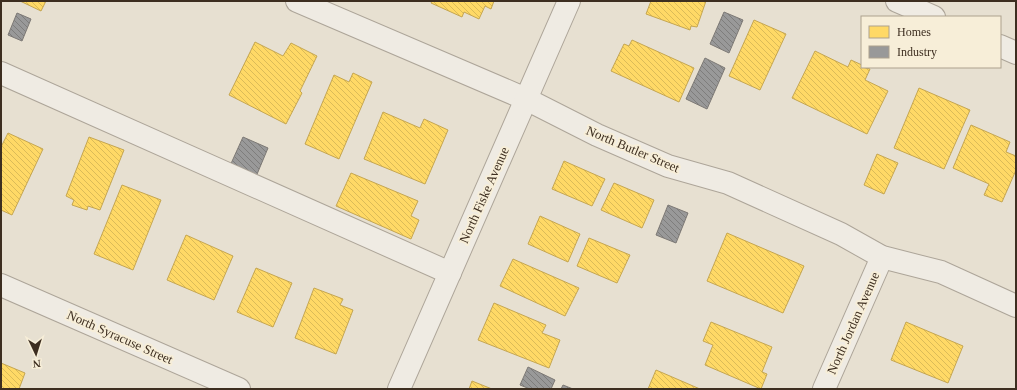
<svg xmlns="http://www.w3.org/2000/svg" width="1017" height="390" font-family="'Times New Roman',serif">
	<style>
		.homes { fill: url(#homes-back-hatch); stroke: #c5a651 }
		.industry { fill: url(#industry-back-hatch); stroke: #7d7975 }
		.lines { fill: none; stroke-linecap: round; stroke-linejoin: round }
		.minor-casing { stroke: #ada599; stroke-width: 24 }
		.minor { stroke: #efebe3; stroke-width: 22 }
		.labels { text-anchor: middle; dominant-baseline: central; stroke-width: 4; stroke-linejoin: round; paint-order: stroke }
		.street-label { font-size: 13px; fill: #3d2e20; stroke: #f7eed8 }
	</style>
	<defs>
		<pattern id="homes-back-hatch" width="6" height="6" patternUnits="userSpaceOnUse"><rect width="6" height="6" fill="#ffd966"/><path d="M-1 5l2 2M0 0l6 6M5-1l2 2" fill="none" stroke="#dbbb58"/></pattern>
		<pattern id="industry-back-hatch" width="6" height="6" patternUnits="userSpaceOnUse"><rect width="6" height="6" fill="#999"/><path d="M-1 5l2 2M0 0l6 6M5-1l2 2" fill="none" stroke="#7e7d7c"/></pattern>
	</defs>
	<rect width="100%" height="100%" fill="#e7e0d1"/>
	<!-- homes -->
	<g class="homes">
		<path d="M20 1H46L41 11Z"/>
		<path d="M432 1H494L491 9 485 6 479 19 464 12 462 17 431 3Z"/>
		<path d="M651 1H706L697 27 691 26 690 30 646 14Z"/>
		<path d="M754 20 786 34 760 90 729 76Z"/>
		<path d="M632 40 694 68 679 102 611 71 624 44 629 46Z"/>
		<path d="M255 42 283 56 291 43 317 56 300 91 302 93 286 124 229 95Z"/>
		<path d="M815 51 848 67 851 60 862 65V67L870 69 865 80 888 91 867 134 792 98Z"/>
		<path d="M353 73 372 82 339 159 305 144 334 75 349 82Z"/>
		<path d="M919 88 970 110 944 169 894 148Z"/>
		<path d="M383 112 420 128 424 119 448 130 425 184 364 159Z"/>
		<path d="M971 125 1010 142 1006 152 1016 156V170L1002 202 984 195 989 184 953 168Z"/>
		<path d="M8 133 43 149 12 215 1 210V147Z"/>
		<path d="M89 137 124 150 100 210 88 206 87 210 72 205 74 200 66 196Z"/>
		<path d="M877 154 898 163 884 194 864 185Z"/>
		<path d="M564 161 605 179 592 206 552 189Z"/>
		<path d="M351 173 418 201 411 216 419 220 411 239 336 206Z"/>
		<path d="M614 183 654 200 642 228 601 210Z"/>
		<path d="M122 185 161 200 133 270 94 254Z"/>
		<path d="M540 216 580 234 568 262 528 244Z"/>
		<path d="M727 233 804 266 783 313 707 281Z"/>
		<path d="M186 235 233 256 214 300 167 280Z"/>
		<path d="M589 238 630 255 617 283 577 266Z"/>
		<path d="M513 259 579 288 565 316 500 286Z"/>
		<path d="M256 268 292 283 273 327 237 312Z"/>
		<path d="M314 288 343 299 340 305 353 310 336 354 295 338Z"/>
		<path d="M494 303 546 325 542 333 560 340 549 368 478 340Z"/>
		<path d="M711 322 772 347 762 372 767 374 761 389 705 365 713 345 703 341Z"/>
		<path d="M906 322 963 346 948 383 891 360Z"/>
		<path d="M1 363 25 373 19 389H1Z"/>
		<path d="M656 370 700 389H648Z"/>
		<path d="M472 381 492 389H469Z"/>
	</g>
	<!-- industry -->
	<g class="industry">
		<path d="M724 12 743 20 729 53 710 44Z"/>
		<path d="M17 13 31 19 22 41 8 35Z"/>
		<path d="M705 58 725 68 707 109 686 99Z"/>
		<path d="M243 137 268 148 255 179 229 168Z"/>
		<path d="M668 205 688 213 676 243 656 235Z"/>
		<path d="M528 367 555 380 551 389H530L520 385Z"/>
		<path d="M563 385 573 389H561Z"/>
	</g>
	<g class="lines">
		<!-- minor casing -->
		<g class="minor-casing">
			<g id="minor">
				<path d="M297 1 526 99 597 135 668 166 728 183 841 234 882 257 941 272 1016 306"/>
				<path d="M897 1 934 17"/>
				<path d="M1000 46 1016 53"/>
				<path d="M1 73 450 273"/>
				<path d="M1 285 239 389"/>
				<path d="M399 389 569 1"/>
				<path d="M824 389 882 257"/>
			</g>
		</g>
		<!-- minor -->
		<use href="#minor" class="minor"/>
	</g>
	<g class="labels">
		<!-- street labels -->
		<g class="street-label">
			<text transform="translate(633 149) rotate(23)">North Butler Street</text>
			<text transform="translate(484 195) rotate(-66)">North Fiske Avenue</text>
			<text transform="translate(853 323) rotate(-66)">North Jordan Avenue</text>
			<text transform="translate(120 337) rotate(24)">North Syracuse Street</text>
		</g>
	</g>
	<!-- border -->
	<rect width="1017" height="390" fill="none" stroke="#3d2e20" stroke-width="4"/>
	<!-- legend -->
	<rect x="861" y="16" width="140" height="52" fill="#f7eed8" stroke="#ada18e"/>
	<rect x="869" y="26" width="20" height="12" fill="#ffd966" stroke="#ada18e"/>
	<text x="897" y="36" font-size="12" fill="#3d2e20">Homes</text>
	<rect x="869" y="46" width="20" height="12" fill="#999999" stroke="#ada18e"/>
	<text x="897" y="56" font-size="12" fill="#3d2e20">Industry</text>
	<!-- north arrow -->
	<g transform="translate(36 354) rotate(176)" stroke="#f7eed8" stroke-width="3" paint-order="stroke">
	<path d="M0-3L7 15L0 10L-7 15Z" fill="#3d2e20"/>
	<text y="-6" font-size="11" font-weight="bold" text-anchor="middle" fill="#3d2e20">N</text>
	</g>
</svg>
